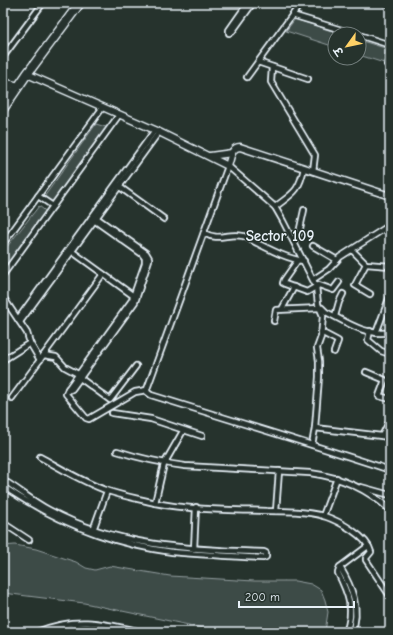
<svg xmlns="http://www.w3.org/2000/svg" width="393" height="635" font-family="'Comic Neue','Playpen Sans Deva',sans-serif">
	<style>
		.green { fill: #3e4b47; stroke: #939ea0 }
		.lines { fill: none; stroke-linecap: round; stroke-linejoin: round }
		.street-casing { stroke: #e8f1f8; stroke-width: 8 }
		.secondary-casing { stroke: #e8f1f8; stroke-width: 9 }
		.highway-casing { stroke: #e8f1f8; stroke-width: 11 }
		.street { stroke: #26332d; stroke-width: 4.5 }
		.secondary { stroke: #26332d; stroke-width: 6 }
		.highway { stroke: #26332d; stroke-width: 8 }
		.labels { text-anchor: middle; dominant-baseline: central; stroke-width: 3; stroke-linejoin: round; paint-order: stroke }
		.district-label { font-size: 15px; font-weight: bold; fill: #e8f1f8; stroke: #26332d }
	</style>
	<rect width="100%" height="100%" fill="#26332d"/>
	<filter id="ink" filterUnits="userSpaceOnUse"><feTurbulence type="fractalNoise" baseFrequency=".025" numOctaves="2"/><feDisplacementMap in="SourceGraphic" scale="8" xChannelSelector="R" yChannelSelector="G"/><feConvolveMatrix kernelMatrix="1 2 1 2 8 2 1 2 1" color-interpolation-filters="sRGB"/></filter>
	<g filter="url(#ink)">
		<!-- green -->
		<g class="green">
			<path d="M295 19 341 34H335V47L286 31Z"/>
			<path d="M359 40 388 49 384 63 359 55Z"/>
			<path d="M96 124 109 128 54 204 44 197Z"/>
			<path d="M39 206 48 213 3 272V252Z"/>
			<path d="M15 545 36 549 76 562 86 568 95 570 110 566 170 576 254 581H295L311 584 321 590 325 600 328 612 325 632H222L84 603 3 593V546Z"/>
		</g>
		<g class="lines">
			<!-- street casing -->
			<g class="street-casing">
				<g id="street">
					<path d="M248 3 229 30V33L232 32 253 3"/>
					<path d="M385 3 390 4"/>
					<path d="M292 15 355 34"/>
					<path d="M359 35 390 45"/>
					<path d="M3 57 43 3"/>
					<path d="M258 62 308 79"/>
					<path d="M387 64 390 52"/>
					<path d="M272 67 271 82 315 155 313 171"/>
					<path d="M247 77 301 3"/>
					<path d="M117 185 164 219"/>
					<path d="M38 196 53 206"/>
					<path d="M275 207C293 193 299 192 304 168"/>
					<path d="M91 218 142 254 145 258V263L132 300 68 389 66 394 86 418 89 419 130 395 135 392 147 390"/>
					<path d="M204 233C219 242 228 232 243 236 249 237 252 241 257 243 271 250 288 259 304 261"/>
					<path d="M293 240 299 233 304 210"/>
					<path d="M3 244 103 107"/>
					<path d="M313 246 337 260"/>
					<path d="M70 250 135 297"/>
					<path d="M352 250 366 264 390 266"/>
					<path d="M298 260 284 280 283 283 285 284 307 292 319 285 333 290 339 282"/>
					<path d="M366 264 355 285 370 294"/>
					<path d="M3 275 119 115"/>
					<path d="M314 279 329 269 340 257 390 225"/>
					<path d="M3 297 27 333 30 343 40 360"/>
					<path d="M322 308 326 312C346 322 367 337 390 332"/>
					<path d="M282 309 294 287"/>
					<path d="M335 316 339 302 343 294"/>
					<path d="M18 319 155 130"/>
					<path d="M274 321 276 310 320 308"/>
					<path d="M20 322 159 132"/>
					<path d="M370 331 368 340 381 351 390 354"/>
					<path d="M321 332 338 341 334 352"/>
					<path d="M376 333 390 296"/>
					<path d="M44 355 56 357 65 367 78 374"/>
					<path d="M3 360 30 343"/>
					<path d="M366 372 385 380 379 396 390 399"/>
					<path d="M80 378 110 400 136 366"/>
					<path d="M68 389 70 390 72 389 135 302 149 260V258L146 253 94 216"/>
					<path d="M12 398 103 274"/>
					<path d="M112 413 151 419 202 436"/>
					<path d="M315 428 390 437"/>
					<path d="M382 436 390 420"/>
					<path d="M312 445 315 428 319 377V361L317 348 321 337 323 316 318 304 316 286 283 221 275 207 228 166 147 389V392L151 395C231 420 311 444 390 470"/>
					<path d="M117 451C139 458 161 463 185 466L310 473C340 477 368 489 390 510"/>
					<path d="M40 457C62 469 84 483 108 491 123 496 139 499 155 503 189 510 232 510 267 511 285 511 306 511 324 516 339 521 367 536 371 552L366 558V560L390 596"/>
					<path d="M3 486 4 487C55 521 111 544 172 552 203 555 233 556 263 558L266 557V553L264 552C189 550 116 546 49 510 34 502 22 492 8 483 6 484 4 487 3 489"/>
					<path d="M361 487 390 495"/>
					<path d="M155 503 164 464 183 431"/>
					<path d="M276 511 279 471"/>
					<path d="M323 516 337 478"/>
					<path d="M3 523 29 540"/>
					<path d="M93 530 107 491"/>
					<path d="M194 549 196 507"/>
					<path d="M340 567 368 546"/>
					<path d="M37 632C76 616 102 623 142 632"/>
					<path d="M48 632C75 624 94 627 121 632"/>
					<path d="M346 632C355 610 348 593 338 573L340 567C352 587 361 609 352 632"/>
				</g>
			</g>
			<!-- secondary casing -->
			<g class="secondary-casing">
				<g id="secondary">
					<path d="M27 74 155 130 228 166C231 158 231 147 240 147L390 196"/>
					<path d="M3 82 19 86"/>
					<path d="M3 88 15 91"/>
					<path d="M210 156 232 153"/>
				</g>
			</g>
			<!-- highway casing -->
			<g class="highway-casing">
				<path id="highway" d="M3 109 27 74 80 3"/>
			</g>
			<!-- street -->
			<use href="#street" class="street"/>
			<!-- secondary -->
			<use href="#secondary" class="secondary"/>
			<!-- highway -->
			<use href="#highway" class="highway"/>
		</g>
	</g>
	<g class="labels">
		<!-- district labels -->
		<g class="district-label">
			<text x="280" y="236">Sector 109</text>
		</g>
	</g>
	<!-- margin -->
	<rect width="393" height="635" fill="none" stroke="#26332d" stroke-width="16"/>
	<rect x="8" y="8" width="377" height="619" fill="none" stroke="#e8f1f8" stroke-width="1.5" filter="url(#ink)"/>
	<!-- north arrow -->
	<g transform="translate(347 46) rotate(237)"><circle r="19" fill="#26332d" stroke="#747f7e"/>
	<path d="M0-3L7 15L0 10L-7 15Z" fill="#ffd166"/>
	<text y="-6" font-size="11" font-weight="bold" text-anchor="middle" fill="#e8f1f8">उ</text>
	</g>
	<!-- scale -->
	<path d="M239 601v6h115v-6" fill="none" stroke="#e8f1f8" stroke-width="2"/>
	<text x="245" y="601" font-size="12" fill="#e8f1f8" stroke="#26332d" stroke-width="3" paint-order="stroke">200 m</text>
</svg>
